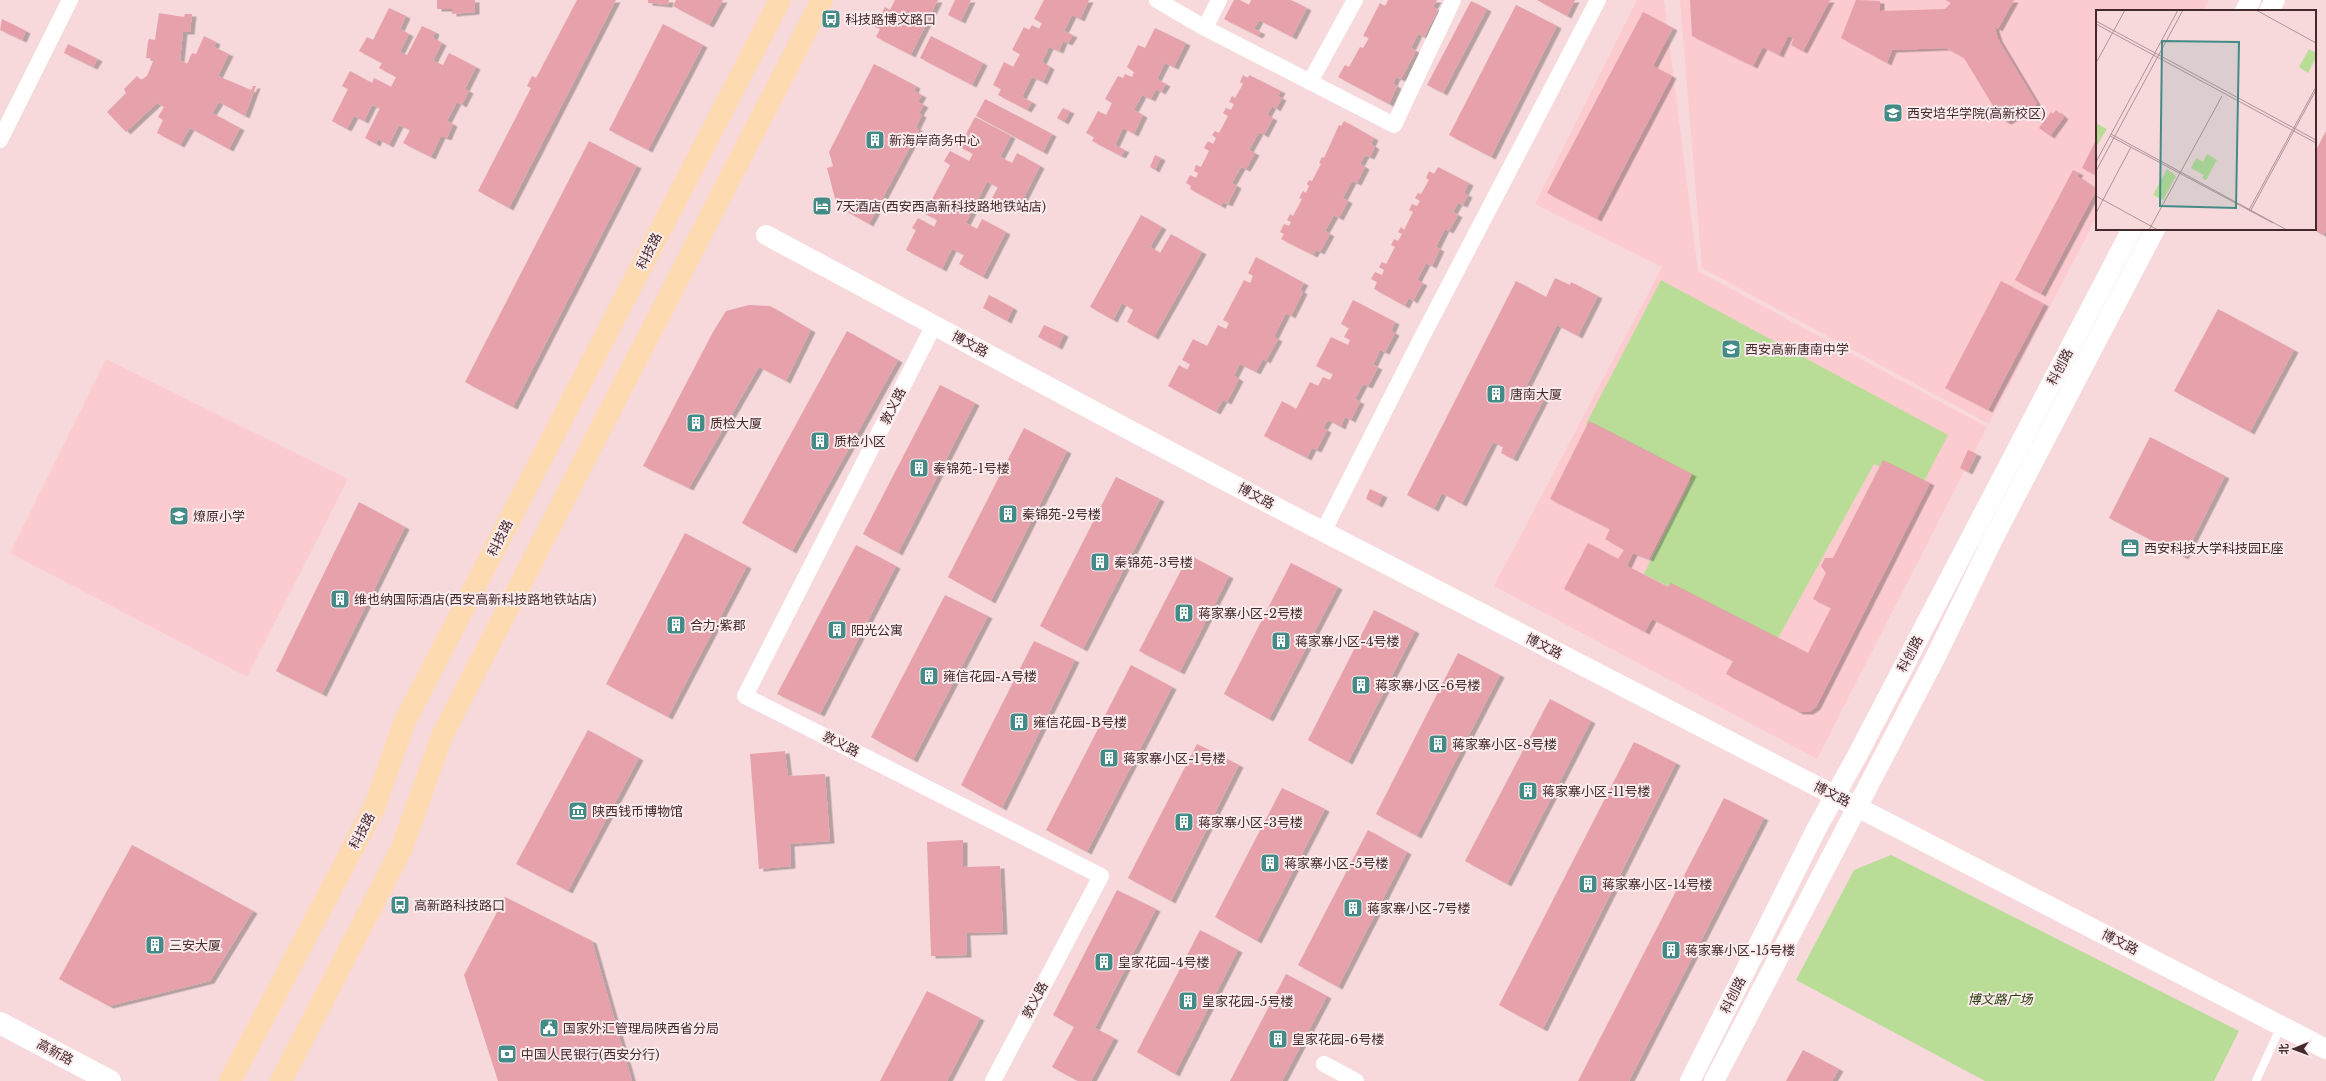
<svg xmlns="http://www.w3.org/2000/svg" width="2326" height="1081" font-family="'Libre Baskerville','Noto Sans SC',serif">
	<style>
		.built { fill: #fccbd0 }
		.green { fill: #b9dd97 }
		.building { fill: #e6a1aa; filter: url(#shadow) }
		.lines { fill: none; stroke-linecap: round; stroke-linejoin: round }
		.service { stroke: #fff; stroke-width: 8 }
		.minor { stroke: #fff; stroke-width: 16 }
		.tertiary { stroke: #fff; stroke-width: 20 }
		.secondary { stroke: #fff; stroke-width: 22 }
		.primary { stroke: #fedab0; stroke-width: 22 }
		.labels { text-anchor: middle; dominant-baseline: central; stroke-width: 4; stroke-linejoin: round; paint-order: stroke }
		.poi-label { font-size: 13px; fill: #44292d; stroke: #faebec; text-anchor: start }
		.street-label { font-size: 13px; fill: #44292d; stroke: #faebec }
		.park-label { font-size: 13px; font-style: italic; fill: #283e0c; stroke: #faebec }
		.inset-road { fill: none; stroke: #af9396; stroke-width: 1 }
		.view { fill: #448b87; fill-opacity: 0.15; stroke: #448b87; stroke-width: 2 }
		.inset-edge { fill: none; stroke: #44292d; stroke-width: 2 }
	</style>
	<defs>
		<filter id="shadow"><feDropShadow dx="4.5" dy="2.5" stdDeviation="0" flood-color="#0004"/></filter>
	</defs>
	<rect width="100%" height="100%" fill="#f7d9dc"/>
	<!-- built -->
	<g class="built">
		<path d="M1637 0H1664L1698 271 1987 427 1817 759 1494 586 1662 267 1535 204Z"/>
		<path d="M1680 0H2209L2203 11H2097V216L1989 424 1702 268Z"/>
		<path d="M106 359 348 479 247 677 10 553Z"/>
	</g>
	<!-- green -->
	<g class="green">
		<path d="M1661 280 1948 435 1920 489 1874 464 1776 642 1644 574 1691 481 1586 424Z"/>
		<path d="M1891 855 2239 1031 2214 1081H1985L1796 980 1854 870Z"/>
	</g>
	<!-- building -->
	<g class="building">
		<path d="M437 0H475V12L452 14V9H437Z"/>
		<path d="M577 0H616L509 208 478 191 531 88 527 86 532 76 536 78Z"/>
		<path d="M648 0H669L668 5 648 3Z"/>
		<path d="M676 0H723L709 25 673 6Z"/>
		<path d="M895 0H938L911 55 876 37 880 29 875 27 885 7 890 10Z"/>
		<path d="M955 0H971L961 21 948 15Z"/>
		<path d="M1044 0H1089L1080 19 1072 15 1064 31 1073 35 1068 43 1063 41 1059 51 1049 47 1042 62 1050 67 1043 82 1032 77 1022 97 1032 102 1027 110 998 95 1001 89 993 85 1004 62 1013 67 1020 54 1012 50 1024 27 1029 30 1032 25 1039 29 1042 23 1034 19Z"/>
		<path d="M1234 0H1240L1249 5 1251 0H1291L1307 8 1292 37 1259 20 1254 29 1261 32 1258 36 1224 19Z"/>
		<path d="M1388 0H1437L1433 7 1438 10 1424 37 1418 34 1411 48 1416 51 1401 79 1396 77 1393 84 1397 86 1389 104 1338 77 1345 65 1349 67 1360 47 1363 48 1369 38 1363 36 1380 3 1385 6Z"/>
		<path d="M1537 0H1575L1567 16Z"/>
		<path d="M1690 0H1830L1803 51 1791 45 1794 38 1788 36 1779 55 1763 47 1753 66 1692 36Z"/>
		<path d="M1856 0 1880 1V11L1945 9 1951 3 1945 0H2014L1998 29 1995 27V29L1998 39 2037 104 2007 122 2001 119 1964 58 1946 48 1892 50 1887 63 1841 38Z"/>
		<path d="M1471 1 1487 9 1443 93 1427 85Z"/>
		<path d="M1516 5 1557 26 1491 157 1449 135Z"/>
		<path d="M389 8 406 16 400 29 409 34 400 52 407 55 422 26 435 32 433 38 442 43 433 61 443 65 449 53 476 67 465 89 469 91 462 105 457 102 447 121 453 124 447 138 441 136 431 157 403 143 410 130 399 125 389 145 378 139 376 144 365 138 380 108 372 105 364 121 354 116 347 129 332 121 348 89 342 86 350 71 372 83 374 78 391 87 396 77 379 68 382 63 359 51 367 37 373 40Z"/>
		<path d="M1643 12 1673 28 1653 66 1672 76 1597 219 1547 193Z"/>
		<path d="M159 13 184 17 185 14H192L190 32H183L180 60 187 64 192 53 196 54 204 36 216 42 214 47 229 54 218 76 251 90 253 86H256L245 116 219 102 212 113 240 128 229 149 190 128 180 145 157 133 163 120 158 117 164 107 157 103 126 132 107 112 126 93 124 89 137 76 141 80 147 76 154 59 146 58 148 42 149 39 155 40Z"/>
		<path d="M2 19 26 31 22 40 0 30Z"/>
		<path d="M663 24 703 45 648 150 609 130Z"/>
		<path d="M1155 28 1186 43 1174 67 1165 63 1157 79 1166 84 1161 92 1156 89 1151 99 1142 95 1134 110 1143 115 1134 134 1123 128 1115 145 1125 150 1121 156 1092 141 1094 137 1086 133 1098 111 1106 115 1112 103 1105 99 1118 76 1123 78 1125 74 1132 77 1134 72 1127 67 1138 45 1145 48Z"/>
		<path d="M931 36 983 63 972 85 920 58Z"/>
		<path d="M68 44 98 59 93 67 64 53Z"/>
		<path d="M874 64 916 86 914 91 922 95 918 102 924 105 919 113 922 115 916 127 919 130 869 224 837 206 827 168 833 166 829 152Z"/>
		<path d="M1243 75 1248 78 1249 75 1281 91 1278 96 1282 98 1276 109 1272 106 1267 115 1273 118 1264 135 1259 132 1249 150 1255 153 1246 169 1241 167 1232 183 1237 186 1228 204 1223 202 1221 206 1190 189 1191 186 1186 183 1190 175 1196 178 1198 173 1194 171 1196 165 1201 167 1209 151 1204 148 1208 141 1213 144 1216 138 1212 135 1215 131 1219 133 1228 116 1223 113 1226 108 1231 110 1234 104 1229 102 1232 96 1235 98 1243 84 1240 82Z"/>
		<path d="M985 99 1052 134 1043 152 976 116Z"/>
		<path d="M1063 108 1070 111 1064 122 1057 118Z"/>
		<path d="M2056 110 2064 117 2050 136 2039 128 2051 112 2053 114Z"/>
		<path d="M975 117 1011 136 1000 157 1012 163 1017 153 1040 166 1017 211 992 198 998 187 987 182 966 223 977 229 982 219 1006 232 983 277 959 264 964 255 952 249 942 269 906 250 916 230 912 228 918 218 934 227 937 220 920 211 926 201 930 203 950 165 944 161 950 151 969 161 973 154 955 144 959 136 964 138Z"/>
		<path d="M1344 121 1374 138 1371 144 1375 147 1370 157 1365 155 1360 164 1365 167 1357 183 1352 181 1343 198 1348 201 1339 218 1334 215 1325 231 1330 234 1320 252 1316 250 1313 255 1281 239 1284 234 1280 232 1284 224 1289 226 1291 222 1287 220 1290 214 1293 216 1302 199 1299 198 1303 191 1306 193 1309 186 1307 184 1309 180 1312 181 1321 164 1319 163 1322 157 1324 158 1339 125 1341 126Z"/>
		<path d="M2326 131V230L2323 235 2312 229H2315V152Z"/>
		<path d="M2097 138V176L2082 168Z"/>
		<path d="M589 141 637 166 513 407 465 382Z"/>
		<path d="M1155 155 1161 158 1155 170 1150 167Z"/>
		<path d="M1438 167 1469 183 1464 193 1468 195 1463 205 1458 203 1453 212 1458 215 1449 231 1445 229 1436 247 1440 249 1432 266 1426 263 1417 280 1423 283 1413 301 1409 298 1405 306 1374 289 1377 282 1371 279 1375 272 1382 275 1384 270 1379 267 1382 262 1386 264 1395 247 1391 245 1394 239 1398 241 1402 234 1398 232 1401 227 1404 230 1413 212 1409 210 1412 204 1417 206 1420 201 1415 198 1418 193 1421 194 1429 180 1426 178 1429 171 1434 174Z"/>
		<path d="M2073 170 2079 173 2077 176 2097 189 2041 294 2015 280Z"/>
		<path d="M1141 215 1162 227 1150 247 1160 253 1171 234 1202 252 1154 337 1127 322 1133 310 1122 303 1113 320 1090 307Z"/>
		<path d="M1256 257 1304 283 1300 290 1303 292 1291 316 1286 313 1274 337 1278 339 1266 361 1263 359 1256 372 1240 364 1234 376 1239 379 1227 402 1223 400 1216 412 1168 386 1179 365 1187 370 1190 364 1182 360 1193 339 1207 346 1218 325 1226 329 1229 323 1223 320 1244 280 1250 283 1253 276 1248 273Z"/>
		<path d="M1555 278 1570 285 1571 282 1598 296 1578 336 1557 325 1525 389 1544 399 1513 459 1501 453 1503 447 1493 442 1462 504 1442 493 1434 509 1407 495 1516 281 1546 297Z"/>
		<path d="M2001 281 2044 304 1988 410 1945 388Z"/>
		<path d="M989 295 1013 308 1007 321 983 308Z"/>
		<path d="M1353 300 1395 322 1391 331 1395 333 1385 352 1380 350 1373 365 1378 367 1368 386 1363 384 1355 399 1360 402 1351 420 1345 417 1341 427 1328 420 1323 428 1327 430 1317 450 1312 448 1307 458 1264 436 1282 401 1296 409 1310 382 1318 386 1323 377 1330 380 1333 374 1316 366 1331 337 1348 345 1350 340 1344 337 1349 328 1341 324Z"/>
		<path d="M749 305 770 306 811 330 786 381 759 367 689 488 643 466 713 332 726 311Z"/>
		<path d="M2218 309 2294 350 2250 432 2174 391Z"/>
		<path d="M1044 325 1064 334 1058 347 1038 337Z"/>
		<path d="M847 331 898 360 792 551 742 523Z"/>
		<path d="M940 385 975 403 898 553 863 534Z"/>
		<path d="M1589 421 1692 474 1649 559 1633 553 1627 566 1668 587 1671 583 1808 653 1831 608 1813 599 1826 573 1821 566 1825 558H1833L1883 460 1930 483 1816 707 1809 712H1799L1726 674 1733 661 1731 660 1652 619 1645 632 1564 589 1588 543 1618 559 1624 550 1605 539 1610 529 1550 499Z"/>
		<path d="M1024 428 1067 451 991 601 948 577Z"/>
		<path d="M2150 437 2225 476 2184 557 2109 518Z"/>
		<path d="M1968 450 1977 454 1968 472 1960 468Z"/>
		<path d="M1116 477 1160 499 1083 649 1040 626Z"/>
		<path d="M1370 489 1383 495 1378 505 1366 499Z"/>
		<path d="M359 502 405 527 322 694 276 671Z"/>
		<path d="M685 533 747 566 668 717 606 684Z"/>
		<path d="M856 545 896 566 820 714 777 694Z"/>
		<path d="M1189 555 1229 576 1180 672 1139 651Z"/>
		<path d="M1291 563 1338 587 1269 719 1224 694Z"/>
		<path d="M945 595 988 616 913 760 871 737Z"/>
		<path d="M1374 610 1415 631 1348 762 1308 740Z"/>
		<path d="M1034 641 1075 660 1002 808 961 785Z"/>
		<path d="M1458 653 1500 675 1417 836 1376 814Z"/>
		<path d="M1131 665 1172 687 1087 852 1046 830Z"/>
		<path d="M1550 699 1591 721 1507 884 1465 861Z"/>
		<path d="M588 730 639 758 568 891 516 864Z"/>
		<path d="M1634 742 1676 763 1543 1029 1499 1005Z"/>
		<path d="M1197 744 1239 765 1171 901 1128 878Z"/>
		<path d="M785 751 788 776 825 774 830 841 790 844 791 866 759 869 750 754Z"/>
		<path d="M1282 788 1325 809 1257 941 1215 917Z"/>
		<path d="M1724 798 1764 818 1629 1081H1578Z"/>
		<path d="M1368 830 1407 852 1338 987 1298 965Z"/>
		<path d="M963 840V867L1000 866 1003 932 966 933 967 955 931 956 927 842Z"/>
		<path d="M132 845 253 911 210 981 109 1006 59 979Z"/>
		<path d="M1117 890 1156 909 1095 1028 1114 1038 1091 1081H1078L1052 1067 1074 1027 1053 1015Z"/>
		<path d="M505 897 592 941 632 1081H498L464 975Z"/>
		<path d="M1200 930 1238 950 1175 1074 1137 1052Z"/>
		<path d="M1286 974 1327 996 1282 1081H1230Z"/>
		<path d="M927 991 980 1018 947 1081H880Z"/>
		<path d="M1803 1050 1839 1069 1832 1081H1786Z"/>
	</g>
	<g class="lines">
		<!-- service -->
		<path class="service" d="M2256 1081 2281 1026"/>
		<!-- minor -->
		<g class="minor">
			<path d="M1157 0 1205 28 1394 125 1453 0"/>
			<path d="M1205 28 1219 0"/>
			<path d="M1310 82 1355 0"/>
			<path d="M0 140 70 0"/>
			<path d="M934 325 745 696 1101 876 993 1081"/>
			<path d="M1323 532 1422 337 1598 0"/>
			<path d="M1324 1064 1356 1081"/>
		</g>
		<!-- tertiary -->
		<g class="tertiary">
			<path d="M2245 11 2251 0"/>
			<path d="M2269 11 2275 0"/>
			<path d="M766 235C953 335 1139 437 1328 534 1660 707 1994 875 2326 1049"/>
			<path d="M1690 1081 1818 826 1857 756 2132 229"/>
			<path d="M1714 1081 1935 658 1995 535 2155 229"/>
		</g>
		<!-- secondary -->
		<path class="secondary" d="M0 1023 110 1081"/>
		<!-- primary -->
		<g class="primary">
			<path d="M230 1081 375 806 404 723 780 0"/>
			<path d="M281 1081 401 850 442 736 822 0"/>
		</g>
	</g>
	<!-- icons -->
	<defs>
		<g id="bus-square" transform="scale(1)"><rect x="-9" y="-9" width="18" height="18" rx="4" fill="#448b87" stroke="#faebec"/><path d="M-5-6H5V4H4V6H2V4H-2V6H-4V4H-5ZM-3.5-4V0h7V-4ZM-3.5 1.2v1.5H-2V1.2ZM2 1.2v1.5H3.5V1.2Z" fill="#fff"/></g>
		<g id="university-square" transform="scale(1)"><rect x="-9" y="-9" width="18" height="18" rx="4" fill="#448b87" stroke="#faebec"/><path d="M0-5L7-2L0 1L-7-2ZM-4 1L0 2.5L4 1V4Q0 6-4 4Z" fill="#fff"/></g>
		<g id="building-square" transform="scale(1)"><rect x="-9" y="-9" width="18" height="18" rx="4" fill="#448b87" stroke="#faebec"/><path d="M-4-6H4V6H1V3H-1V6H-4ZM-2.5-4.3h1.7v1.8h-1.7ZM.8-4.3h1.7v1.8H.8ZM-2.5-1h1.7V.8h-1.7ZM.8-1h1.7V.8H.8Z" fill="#fff"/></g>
		<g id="hotel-square" transform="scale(1)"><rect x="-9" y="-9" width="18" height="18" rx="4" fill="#448b87" stroke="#faebec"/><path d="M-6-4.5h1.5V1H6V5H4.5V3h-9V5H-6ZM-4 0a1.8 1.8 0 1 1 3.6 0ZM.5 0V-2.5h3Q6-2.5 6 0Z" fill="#fff"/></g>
		<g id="school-square" transform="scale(1)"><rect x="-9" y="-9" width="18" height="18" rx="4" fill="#448b87" stroke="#faebec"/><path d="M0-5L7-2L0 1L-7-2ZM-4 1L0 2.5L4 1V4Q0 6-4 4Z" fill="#fff"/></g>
		<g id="office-square" transform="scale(1)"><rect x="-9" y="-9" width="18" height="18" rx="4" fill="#448b87" stroke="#faebec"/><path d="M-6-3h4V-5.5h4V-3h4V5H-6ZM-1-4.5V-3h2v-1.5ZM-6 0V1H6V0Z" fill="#fff"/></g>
		<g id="museum-square" transform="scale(1)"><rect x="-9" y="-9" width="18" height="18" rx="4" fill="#448b87" stroke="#faebec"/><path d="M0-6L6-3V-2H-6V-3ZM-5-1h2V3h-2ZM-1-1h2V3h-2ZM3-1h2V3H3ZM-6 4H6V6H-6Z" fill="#fff"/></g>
		<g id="civic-square" transform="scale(1)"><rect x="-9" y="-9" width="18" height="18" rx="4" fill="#448b87" stroke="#faebec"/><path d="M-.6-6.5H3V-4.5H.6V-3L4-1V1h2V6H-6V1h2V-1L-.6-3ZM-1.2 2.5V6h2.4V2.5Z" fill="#fff"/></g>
		<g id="bank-square" transform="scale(1)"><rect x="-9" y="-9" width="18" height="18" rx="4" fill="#448b87" stroke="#faebec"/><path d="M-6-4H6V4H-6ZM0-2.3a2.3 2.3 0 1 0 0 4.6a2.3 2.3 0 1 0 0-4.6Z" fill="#fff"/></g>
	</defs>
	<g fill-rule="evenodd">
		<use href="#bus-square" x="831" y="19"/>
		<use href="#university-square" x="1893" y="113"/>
		<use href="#building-square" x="875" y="140"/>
		<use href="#hotel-square" x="822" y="206"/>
		<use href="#school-square" x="1731" y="349"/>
		<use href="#building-square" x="1496" y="394"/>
		<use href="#building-square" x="696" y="423"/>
		<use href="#building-square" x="820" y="441"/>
		<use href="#building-square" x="919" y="468"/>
		<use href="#building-square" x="1008" y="514"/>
		<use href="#school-square" x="179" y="516"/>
		<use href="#office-square" x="2130" y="548"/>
		<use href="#building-square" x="1100" y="562"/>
		<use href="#building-square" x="340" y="599"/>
		<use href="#building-square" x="1184" y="613"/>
		<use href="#building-square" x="676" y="625"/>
		<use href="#building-square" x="837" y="630"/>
		<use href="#building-square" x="1281" y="641"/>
		<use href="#building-square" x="929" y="676"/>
		<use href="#building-square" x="1361" y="685"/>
		<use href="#building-square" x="1019" y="722"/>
		<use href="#building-square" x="1438" y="744"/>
		<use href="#building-square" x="1109" y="758"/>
		<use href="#building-square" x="1528" y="791"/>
		<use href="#museum-square" x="578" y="811"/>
		<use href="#building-square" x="1184" y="822"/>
		<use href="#building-square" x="1270" y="863"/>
		<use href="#building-square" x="1588" y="884"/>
		<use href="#bus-square" x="400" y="905"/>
		<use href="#building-square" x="1353" y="908"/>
		<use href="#building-square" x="155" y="945"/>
		<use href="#building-square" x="1671" y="950"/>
		<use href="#building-square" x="1104" y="962"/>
		<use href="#building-square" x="1188" y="1001"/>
		<use href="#civic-square" x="549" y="1028"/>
		<use href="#building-square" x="1278" y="1039"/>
		<use href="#bank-square" x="507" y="1054"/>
	</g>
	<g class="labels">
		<!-- poi labels -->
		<g class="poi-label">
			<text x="845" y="19">科技路博文路口</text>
			<text x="1907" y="113">西安培华学院(高新校区)</text>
			<text x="889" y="140">新海岸商务中心</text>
			<text x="836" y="206">7天酒店(西安西高新科技路地铁站店)</text>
			<text x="1745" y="349">西安高新唐南中学</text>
			<text x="1510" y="394">唐南大厦</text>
			<text x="710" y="423">质检大厦</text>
			<text x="834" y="441">质检小区</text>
			<text x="933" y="468">秦锦苑-1号楼</text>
			<text x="1022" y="514">秦锦苑-2号楼</text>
			<text x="193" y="516">燎原小学</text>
			<text x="2144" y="548">西安科技大学科技园E座</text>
			<text x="1114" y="562">秦锦苑-3号楼</text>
			<text x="354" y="599">维也纳国际酒店(西安高新科技路地铁站店)</text>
			<text x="1198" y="613">蒋家寨小区-2号楼</text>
			<text x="690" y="625">合力·紫郡</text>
			<text x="851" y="630">阳光公寓</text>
			<text x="1295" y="641">蒋家寨小区-4号楼</text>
			<text x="943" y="676">雍信花园-A号楼</text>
			<text x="1375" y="685">蒋家寨小区-6号楼</text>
			<text x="1033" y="722">雍信花园-B号楼</text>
			<text x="1452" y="744">蒋家寨小区-8号楼</text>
			<text x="1123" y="758">蒋家寨小区-1号楼</text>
			<text x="1542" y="791">蒋家寨小区-11号楼</text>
			<text x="592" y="811">陕西钱币博物馆</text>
			<text x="1198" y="822">蒋家寨小区-3号楼</text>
			<text x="1284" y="863">蒋家寨小区-5号楼</text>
			<text x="1602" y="884">蒋家寨小区-14号楼</text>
			<text x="414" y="905">高新路科技路口</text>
			<text x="1367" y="908">蒋家寨小区-7号楼</text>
			<text x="169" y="945">三安大厦</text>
			<text x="1685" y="950">蒋家寨小区-15号楼</text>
			<text x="1118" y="962">皇家花园-4号楼</text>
			<text x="1202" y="1001">皇家花园-5号楼</text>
			<text x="563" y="1028">国家外汇管理局陕西省分局</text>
			<text x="1292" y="1039">皇家花园-6号楼</text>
			<text x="521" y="1054">中国人民银行(西安分行)</text>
		</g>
		<!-- street labels -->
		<g class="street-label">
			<text transform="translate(649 251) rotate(-63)">科技路</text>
			<text transform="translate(970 344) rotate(28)">博文路</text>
			<text transform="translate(2060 367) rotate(-62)">科创路</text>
			<text transform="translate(893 406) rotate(-63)">敦义路</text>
			<text transform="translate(1256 496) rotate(28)">博文路</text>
			<text transform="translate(500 538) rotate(-63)">科技路</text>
			<text transform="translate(1544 646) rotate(27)">博文路</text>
			<text transform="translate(1910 654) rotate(-62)">科创路</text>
			<text transform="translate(841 744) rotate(27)">敦义路</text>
			<text transform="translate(1832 794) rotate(27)">博文路</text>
			<text transform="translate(362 831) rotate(-62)">科技路</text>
			<text transform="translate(2120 942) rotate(27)">博文路</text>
			<text transform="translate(1733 995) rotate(-63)">科创路</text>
			<text transform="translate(1035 1000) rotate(-62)">敦义路</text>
			<text transform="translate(55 1052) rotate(28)">高新路</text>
		</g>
		<!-- park labels -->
		<g class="park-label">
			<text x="2000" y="999">博文路广场</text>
		</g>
	</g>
	<!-- overview -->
	<g transform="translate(2096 10)">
		<rect width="220" height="220" fill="#f7d9dc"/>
		<path d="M213 39 220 43V48L212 63 203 57ZM0 113 11 119 0 137ZM111 144 121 150 110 170 106 168 108 165 95 158 100 148 107 152ZM71 159 80 166 67 190 57 185Z" fill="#b9dd97"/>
		<path class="inset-road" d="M160 0 220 33M0 11 220 130M0 14 220 133M0 53 29 0M15 124 191 220M14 126 177 213M0 152 82 0M0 161 87 0M0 186 62 220M153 200 220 77M155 200 220 80M0 203 35 137M53 220 126 86"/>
		<path class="view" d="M66 31 143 32 140 198 64 196Z"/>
		<rect width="220" height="220" class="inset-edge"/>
	</g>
	<!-- north arrow -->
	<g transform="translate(2294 1049) rotate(269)" stroke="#faebec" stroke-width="3" paint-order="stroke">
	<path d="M0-3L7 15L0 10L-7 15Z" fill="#44292d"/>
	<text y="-6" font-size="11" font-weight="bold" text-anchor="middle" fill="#44292d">北</text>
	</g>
</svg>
